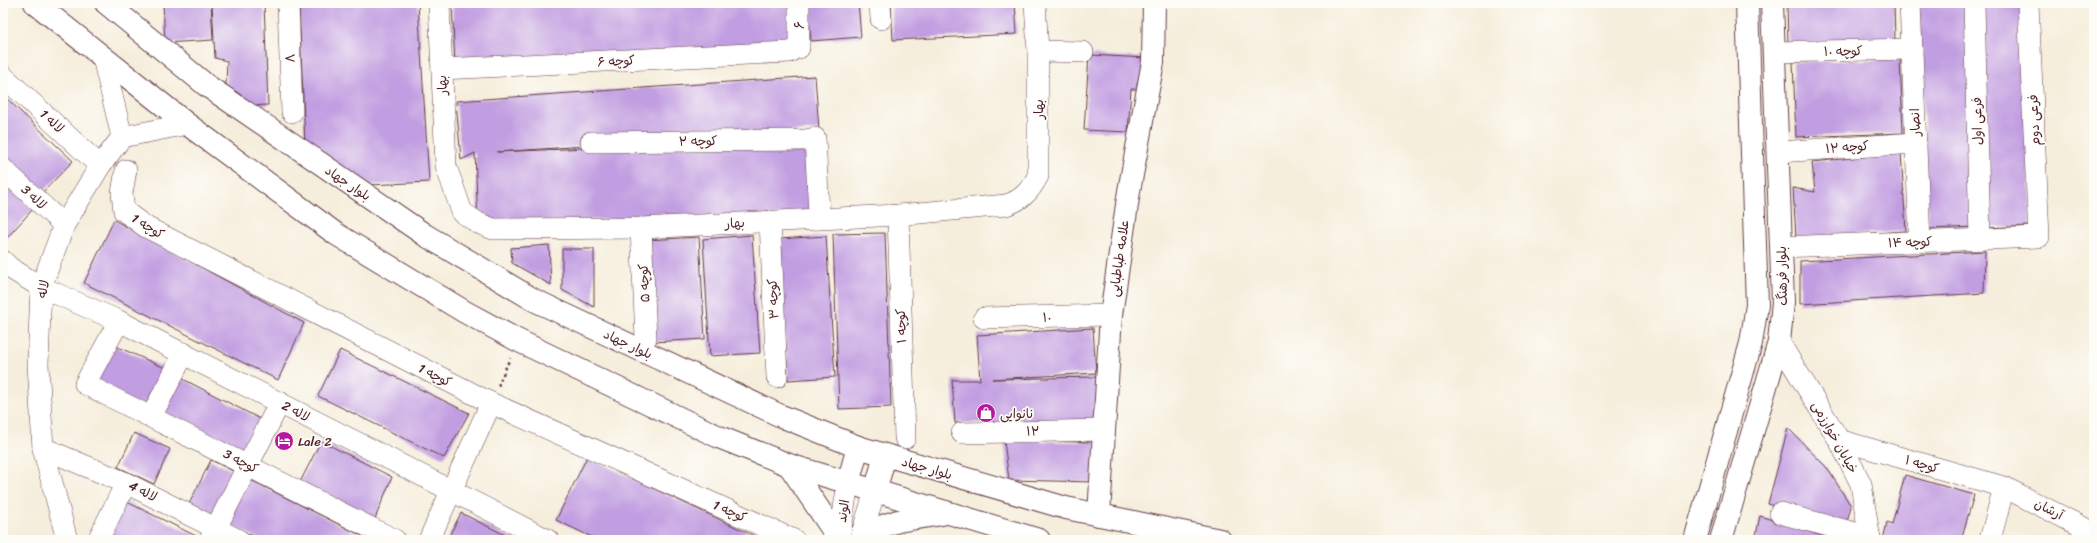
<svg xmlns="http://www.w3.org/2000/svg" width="2097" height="543" font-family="Sriracha,'Playpen Sans Arabic',sans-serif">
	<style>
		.building { fill: #c19de1 }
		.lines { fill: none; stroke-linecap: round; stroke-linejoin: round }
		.minor-casing { stroke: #643e46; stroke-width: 22 }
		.major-casing { stroke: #643e46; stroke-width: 24 }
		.path { stroke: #643e46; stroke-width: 2.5; stroke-dasharray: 3 3; stroke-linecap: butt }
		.minor { stroke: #fff; stroke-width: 21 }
		.major { stroke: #fff; stroke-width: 22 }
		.labels { text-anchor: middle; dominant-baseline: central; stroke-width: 3.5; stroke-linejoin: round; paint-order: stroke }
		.street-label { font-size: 13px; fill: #4a1f2b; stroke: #fdfcf7 }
		.poi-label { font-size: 13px; fill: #4a1f2b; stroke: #fdfcf7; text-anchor: start }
	</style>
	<rect width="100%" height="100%" fill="#fdfcf7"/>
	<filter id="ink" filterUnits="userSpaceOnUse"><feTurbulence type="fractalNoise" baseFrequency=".025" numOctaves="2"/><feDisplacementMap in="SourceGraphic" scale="8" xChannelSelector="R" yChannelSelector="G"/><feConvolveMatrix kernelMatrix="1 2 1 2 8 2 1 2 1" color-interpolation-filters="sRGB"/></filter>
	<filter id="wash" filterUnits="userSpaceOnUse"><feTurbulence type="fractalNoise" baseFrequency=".012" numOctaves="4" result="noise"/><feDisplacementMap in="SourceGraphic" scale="16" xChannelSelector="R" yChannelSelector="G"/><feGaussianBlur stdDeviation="0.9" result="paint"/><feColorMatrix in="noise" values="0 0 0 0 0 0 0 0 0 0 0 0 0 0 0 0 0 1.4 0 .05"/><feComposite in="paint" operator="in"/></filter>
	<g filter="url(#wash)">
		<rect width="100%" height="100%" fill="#f6eedc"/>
		<g id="blocks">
			<!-- building -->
			<g class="building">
				<path d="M163 3H211L213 40 165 43Z"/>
				<path d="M212 3H264L268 105 247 106 226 84 227 61 215 58Z"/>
				<path d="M299 3H418L429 182 370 185 305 145Z"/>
				<path d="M452 3H796L799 48 455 65Z"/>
				<path d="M808 3H858L861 37 811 41Z"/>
				<path d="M891 3H1015L1017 34 893 40Z"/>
				<path d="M1787 3H1894L1895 40 1788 43Z"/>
				<path d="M1975 4 2023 6 2031 226 1985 228Z"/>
				<path d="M1918 5 1967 6 1974 227 1929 229Z"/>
				<path d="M1089 55 1146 58 1144 89H1131L1128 132 1084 130Z"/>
				<path d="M1900 59 1903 133 1796 137 1793 62Z"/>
				<path d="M815 76 819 130 497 152 815 138 819 214 478 223 475 153 461 160 456 101Z"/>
				<path d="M3 95 73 161 40 195 3 160Z"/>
				<path d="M1901 153 1906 231 1796 238 1793 188 1815 192 1812 162Z"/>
				<path d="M3 179 34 208 3 242Z"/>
				<path d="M114 220 304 323 278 380 84 283Z"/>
				<path d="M885 233 891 407 839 409 833 234Z"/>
				<path d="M752 235 760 353 710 356 703 239Z"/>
				<path d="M826 236 835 377 788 380 779 239Z"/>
				<path d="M699 237 705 339 653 342 647 240Z"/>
				<path d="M549 245 551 285 512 263 511 248Z"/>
				<path d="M562 249H594V307L562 290Z"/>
				<path d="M1985 251 1984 293 1800 304V261Z"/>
				<path d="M1093 328 1096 373 992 379 1097 377V421L955 423 952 380H980L977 335Z"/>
				<path d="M111 344 165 368 144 407 92 383Z"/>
				<path d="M340 350 469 413 444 458 318 396Z"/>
				<path d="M179 377 266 422 245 460 157 420Z"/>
				<path d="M1788 428 1827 468 1851 506 1846 526 1768 504Z"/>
				<path d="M134 433 170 449 154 484 118 467Z"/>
				<path d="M321 441 392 477 374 521 298 486Z"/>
				<path d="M1004 441 1096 442 1094 482 1009 480Z"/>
				<path d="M587 457 763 540H598L556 520Z"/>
				<path d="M211 460 362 536 360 540H261L189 504Z"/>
				<path d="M1905 475 1974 495 1961 540H1883L1887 522 1892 524Z"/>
				<path d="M125 501 204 540H105Z"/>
				<path d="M461 513 515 540H447Z"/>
				<path d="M1760 516 1834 540H1755Z"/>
			</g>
		</g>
	</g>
	<g filter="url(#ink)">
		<use href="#blocks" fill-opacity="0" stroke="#643e46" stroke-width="1"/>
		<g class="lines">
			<!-- minor casing -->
			<g class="minor-casing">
				<g id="minor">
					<path d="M288 3 292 112"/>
					<path d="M439 3 446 166 462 212 478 223 493 229 641 228 898 215 1006 205C1022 200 1030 191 1038 176V51L1035 3"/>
					<path d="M880 3 881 19"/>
					<path d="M1910 3 1920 242"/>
					<path d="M1974 3 1980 239"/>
					<path d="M799 48V3"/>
					<path d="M1038 51 1083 52"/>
					<path d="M1774 52 1912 49"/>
					<path d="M103 58 122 137"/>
					<path d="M442 69 790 52"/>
					<path d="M3 76 100 166"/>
					<path d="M122 137 187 124"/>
					<path d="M591 142 805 140 815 138 819 214 813 218"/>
					<path d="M1778 152 1916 143"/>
					<path d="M3 169 64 225"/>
					<path d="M126 170 122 193 124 211 146 227 491 403 794 540"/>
					<path d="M898 215 905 438"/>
					<path d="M770 221 777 377"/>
					<path d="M641 228 646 338"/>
					<path d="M1781 247 2039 237 2028 3"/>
					<path d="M3 261 10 268 41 287 119 321 548 540"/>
					<path d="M984 318 1111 315"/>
					<path d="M119 321 85 384 395 540"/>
					<path d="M1779 342 1839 440 1861 484 1870 540"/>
					<path d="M151 417 184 353"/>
					<path d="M962 433 1104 430"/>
					<path d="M1839 440 2004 487 2094 533"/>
					<path d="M43 448 126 483 239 540"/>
					<path d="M1780 513 1870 537"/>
					<path d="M67 540 43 448 38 364 41 287 64 225 100 166 122 137"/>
					<path d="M98 540 126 483"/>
					<path d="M210 540 280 402"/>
					<path d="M429 540 491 403"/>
					<path d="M839 540 848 483"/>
					<path d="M860 540 875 491"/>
					<path d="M1990 540 2004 487"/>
				</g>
			</g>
			<!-- major casing -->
			<g class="major-casing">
				<g id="major">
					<path d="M35 3 187 124 336 234 465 312 517 340 719 437 789 465 1039 540"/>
					<path d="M106 3 206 85 425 235 534 300 781 416 858 447 1066 508 1220 540"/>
					<path d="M789 465 839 539"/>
					<path d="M848 483 858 447"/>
					<path d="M875 491 885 456"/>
					<path d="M1099 515 1111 315 1129 191 1153 62 1154 3"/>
					<path d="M862 533 898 521 942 514"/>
					<path d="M1695 540 1751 343 1757 305 1747 3"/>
					<path d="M1721 540 1779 342 1783 302 1772 3"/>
				</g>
			</g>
			<!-- path -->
			<path class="path" d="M498 386 510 358"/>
			<!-- minor -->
			<use href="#minor" class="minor"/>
			<!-- major -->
			<use href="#major" class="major"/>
		</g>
	</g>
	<!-- icons -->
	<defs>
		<g id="shop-disc" transform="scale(1)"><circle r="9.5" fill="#b5179e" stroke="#fdfcf7"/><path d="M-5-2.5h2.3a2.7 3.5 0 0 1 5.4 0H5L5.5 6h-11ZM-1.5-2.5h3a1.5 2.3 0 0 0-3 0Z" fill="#fff"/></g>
		<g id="hotel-disc" transform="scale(1)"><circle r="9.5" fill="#b5179e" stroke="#fdfcf7"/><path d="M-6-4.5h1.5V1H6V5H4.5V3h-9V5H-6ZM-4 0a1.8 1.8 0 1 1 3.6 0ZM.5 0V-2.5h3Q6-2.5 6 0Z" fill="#fff"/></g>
	</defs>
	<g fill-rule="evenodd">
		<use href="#shop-disc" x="986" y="413"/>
		<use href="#hotel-disc" x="284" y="441"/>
	</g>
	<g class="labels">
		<!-- street labels -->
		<g class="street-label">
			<text transform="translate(799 25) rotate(-90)">۶</text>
			<text transform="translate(1843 51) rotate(-1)">کوچه ۱۰</text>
			<text transform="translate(290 58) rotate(-92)">۸</text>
			<text transform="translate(616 61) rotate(-3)">کوچه ۶</text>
			<text transform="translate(442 85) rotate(-92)">بهار</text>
			<text transform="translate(1038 109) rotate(-90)">بهار</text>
			<text transform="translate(2034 120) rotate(-93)">فرعی دوم</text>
			<text transform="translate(52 121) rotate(43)">لاله 1</text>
			<text transform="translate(1977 121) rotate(-91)">فرعی اول</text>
			<text transform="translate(1915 122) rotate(-92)">انصار</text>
			<text transform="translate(698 141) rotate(-1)">کوچه ۲</text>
			<text transform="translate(1847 147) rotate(-4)">کوچه ۱۲</text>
			<text transform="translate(348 183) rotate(34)">بلوار جهاد</text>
			<text transform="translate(34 197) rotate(43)">لاله 3</text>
			<text transform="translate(735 223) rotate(-3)">بهار</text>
			<text transform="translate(148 226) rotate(32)">کوچه 1</text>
			<text transform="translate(1910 242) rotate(-2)">کوچه ۱۴</text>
			<text transform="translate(1119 258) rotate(-82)">علامه طباطبایی</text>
			<text transform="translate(1782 276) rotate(-91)">بلوار فرهنگ</text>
			<text transform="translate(644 283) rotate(-93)">کوچه ۵</text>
			<text transform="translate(43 289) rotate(-79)">لاله</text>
			<text transform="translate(773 299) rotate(-93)">کوچه ۳</text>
			<text transform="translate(1047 317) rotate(-2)">۱۰</text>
			<text transform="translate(901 326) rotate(-92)">کوچه ۱</text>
			<text transform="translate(628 344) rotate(25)">بلوار جهاد</text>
			<text transform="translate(435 375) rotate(27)">کوچه 1</text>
			<text transform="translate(296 411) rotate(28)">لاله 2</text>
			<text transform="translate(1033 431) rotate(-1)">۱۲</text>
			<text transform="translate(1835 437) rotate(61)">خیابان خوارزمی</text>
			<text transform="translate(241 461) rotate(27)">کوچه 3</text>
			<text transform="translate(1922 464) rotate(16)">کوچه ۱</text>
			<text transform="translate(927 468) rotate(16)">بلوار جهاد</text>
			<text transform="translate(143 491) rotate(27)">لاله 4</text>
			<text transform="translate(2049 509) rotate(27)">آرشان</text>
			<text transform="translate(730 511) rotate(24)">کوچه 1</text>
			<text transform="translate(843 511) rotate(-81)">الوند</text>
		</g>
		<!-- poi labels -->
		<g class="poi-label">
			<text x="1000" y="413">نانوایی</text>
			<text x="298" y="441">Lale 2</text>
		</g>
	</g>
	<!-- margin -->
	<rect width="2097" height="543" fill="none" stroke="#fdfcf7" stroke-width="16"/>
</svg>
